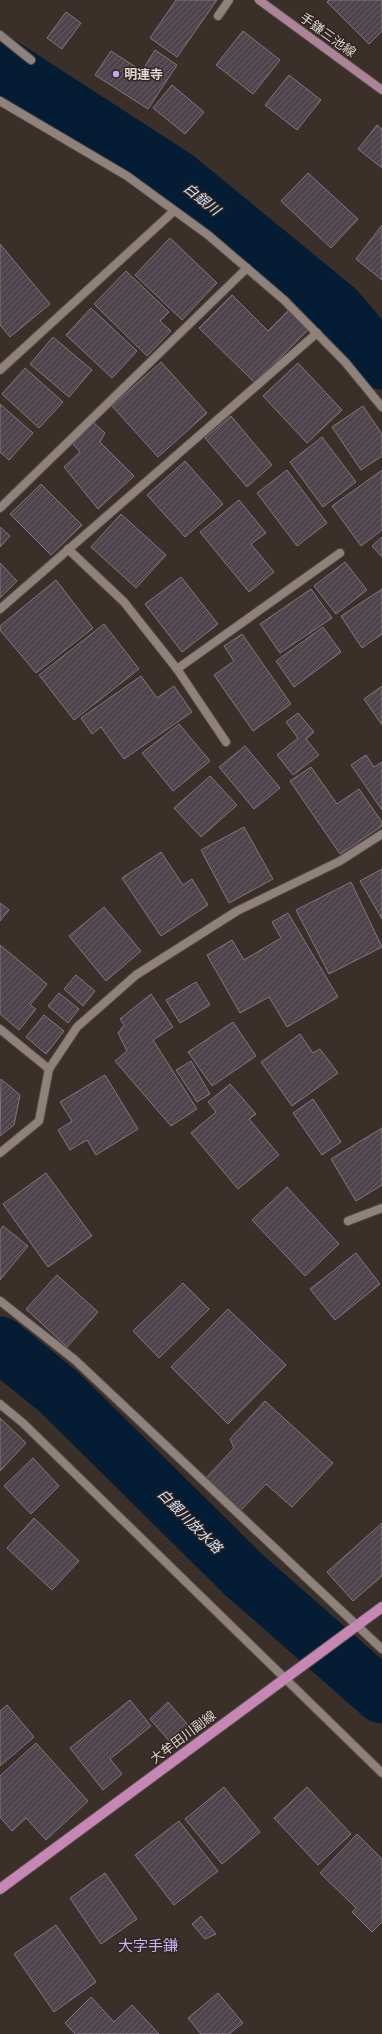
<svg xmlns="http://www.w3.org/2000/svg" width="382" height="2034" font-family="Merriweather,'Noto Sans JP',serif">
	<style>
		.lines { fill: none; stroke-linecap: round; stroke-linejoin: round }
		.river { stroke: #051d34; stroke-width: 55 }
		.building { fill: url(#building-hatch); stroke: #82767f }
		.minor-casing { stroke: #574c49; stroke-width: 10 }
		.secondary-casing { stroke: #574c49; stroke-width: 10 }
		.primary-casing { stroke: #574c49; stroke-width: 12 }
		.minor { stroke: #8f817b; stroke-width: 8 }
		.secondary { stroke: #ab8498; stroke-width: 8 }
		.primary { stroke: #c687b5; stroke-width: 10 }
		.poi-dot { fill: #c2a7f2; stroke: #312521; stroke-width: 1.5 }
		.labels { text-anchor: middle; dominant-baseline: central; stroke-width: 3; stroke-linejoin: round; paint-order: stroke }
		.street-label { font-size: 13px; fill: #ded6d3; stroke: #312521 }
		.poi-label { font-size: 13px; font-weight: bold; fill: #ded6d3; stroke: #312521; text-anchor: start }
		.water-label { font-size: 14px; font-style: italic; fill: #d0e2f6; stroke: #312521 }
		.quarter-label { font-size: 15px; fill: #cbb2f8; stroke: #312521 }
	</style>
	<defs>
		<pattern id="building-hatch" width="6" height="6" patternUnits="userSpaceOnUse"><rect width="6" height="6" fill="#4e444c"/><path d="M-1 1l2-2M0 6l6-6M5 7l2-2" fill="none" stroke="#675e65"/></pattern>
	</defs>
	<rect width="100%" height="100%" fill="#3b2f2a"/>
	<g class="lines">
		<!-- river -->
		<g class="river">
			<path d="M0 63 176 177 337 309 382 362"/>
			<path d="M0 1344 59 1392 243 1574 382 1696"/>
		</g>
	</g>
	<!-- building -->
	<g class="building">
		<path d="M176 0H217L177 57 150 38Z"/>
		<path d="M329 0H382V31L369 44 327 2Z"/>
		<path d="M66 12 81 23 62 49 47 38Z"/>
		<path d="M243 31 280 60 253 94 216 65Z"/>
		<path d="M155 50 177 65 148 109 95 75 111 51 142 71Z"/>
		<path d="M289 75 321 100 297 130 265 105Z"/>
		<path d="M172 85 204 112 185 134 153 108Z"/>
		<path d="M377 125 382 129V168L358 149Z"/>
		<path d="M308 173 358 219 331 248 281 201Z"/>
		<path d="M382 225V280L356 259Z"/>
		<path d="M170 238 217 283 182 320 135 275Z"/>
		<path d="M0 244 50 304 10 337 0 325Z"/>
		<path d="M126 271 169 312 160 321 171 331 147 356 94 304Z"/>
		<path d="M232 295 268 331 289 310 308 330 255 383 199 328Z"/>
		<path d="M91 308 137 351 112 378 66 335Z"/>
		<path d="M53 337 92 370 69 397 30 364Z"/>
		<path d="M161 362 207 413 158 457 112 406Z"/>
		<path d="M298 363 342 410 307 443 263 396Z"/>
		<path d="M25 368 63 402 39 428 2 394Z"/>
		<path d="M0 404 33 433 9 460 0 452Z"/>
		<path d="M363 406 382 434V456L361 470 332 427Z"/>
		<path d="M231 416 272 465 247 487 205 438Z"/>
		<path d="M94 423 105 433 100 442 134 476 98 509 64 467 80 452 73 444Z"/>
		<path d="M322 437 356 482 323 507 290 462Z"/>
		<path d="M185 461 223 504 185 537 147 495Z"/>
		<path d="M287 470 327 523 297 546 257 493Z"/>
		<path d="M382 470V530L361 546 332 506Z"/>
		<path d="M41 484 82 525 51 555 10 514Z"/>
		<path d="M239 500 266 533 251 544 274 572 249 592 200 532Z"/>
		<path d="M121 514 166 555 136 588 91 547Z"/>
		<path d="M0 527 10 536 0 547Z"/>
		<path d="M382 537V557L372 546Z"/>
		<path d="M345 562 367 590 336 614 314 586Z"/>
		<path d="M0 563 17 581 0 598Z"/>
		<path d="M181 577 218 624 182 652 145 604Z"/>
		<path d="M56 580 93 628 36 673 0 630V626Z"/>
		<path d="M311 589 332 618 280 653 260 624Z"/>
		<path d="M382 589V634L362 648 341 616Z"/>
		<path d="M104 624 139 669 74 720 39 675Z"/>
		<path d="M323 627 341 652 294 687 276 661Z"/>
		<path d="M242 634 291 704 253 731 214 675 234 661 224 646Z"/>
		<path d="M141 676 157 698 174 686 192 712 124 759 101 727 92 734 81 718Z"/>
		<path d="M382 686V725L364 699Z"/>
		<path d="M298 713 314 732 306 739 319 755 293 775 277 755 298 738 286 722Z"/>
		<path d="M179 724 210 761 173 791 142 753Z"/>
		<path d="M245 746 280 788 254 809 219 767Z"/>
		<path d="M366 755 374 767 382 762V810L351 765Z"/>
		<path d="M311 767 337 804 359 789 382 822V826L340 854 290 781Z"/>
		<path d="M210 776 237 805 201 837 174 808Z"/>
		<path d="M244 827 273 879 229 903 201 850Z"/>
		<path d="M161 852 183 885 192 879 208 905 161 936 122 878Z"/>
		<path d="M382 869V919L360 881Z"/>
		<path d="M351 882 382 947 329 974 296 910Z"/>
		<path d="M0 903 9 910 0 921Z"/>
		<path d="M104 907 141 951 106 981 69 936Z"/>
		<path d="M288 913 338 997 287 1027 269 997 240 1013 207 955 232 940 244 960 281 938 272 922Z"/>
		<path d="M0 945 47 984 30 1005 36 1009 19 1030 0 1014Z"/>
		<path d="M76 975 95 991 83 1006 64 989Z"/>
		<path d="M196 982 210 1005 180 1023 166 1000Z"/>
		<path d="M59 993 79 1009 68 1023 48 1006Z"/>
		<path d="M151 994 173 1027 153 1040 197 1109 171 1126 115 1061 127 1051 118 1033 124 1025 120 1019Z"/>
		<path d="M44 1015 64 1031 46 1054 26 1037Z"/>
		<path d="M233 1022 256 1056 212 1086 188 1052Z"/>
		<path d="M300 1034 313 1053 320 1049 338 1073 292 1106 261 1062Z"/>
		<path d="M191 1061 210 1094 197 1102 176 1070Z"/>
		<path d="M105 1075 138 1129 96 1155 87 1140 70 1150 58 1130 72 1121 60 1102Z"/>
		<path d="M1 1079 20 1095 14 1125 0 1136Z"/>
		<path d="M230 1084 256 1114 249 1119 279 1155 238 1189 191 1133 216 1112 208 1102Z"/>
		<path d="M313 1099 341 1142 322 1155 293 1113Z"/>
		<path d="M382 1128V1185L356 1201 331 1159Z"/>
		<path d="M46 1173 92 1236 48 1267 3 1204Z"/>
		<path d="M287 1187 339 1244 305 1276 252 1220Z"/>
		<path d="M3 1226 28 1246 0 1280V1230Z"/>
		<path d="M356 1253 380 1284 335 1320 310 1289Z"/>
		<path d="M57 1275 98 1312 67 1347 26 1309Z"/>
		<path d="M183 1283 209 1309 159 1358 133 1331Z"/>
		<path d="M228 1309 286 1365 228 1424 171 1367Z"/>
		<path d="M265 1401 333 1463 292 1507 266 1484 240 1511 205 1479 234 1448 230 1439Z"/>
		<path d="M0 1418 26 1443 0 1471Z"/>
		<path d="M33 1458 59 1486 31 1514 4 1486Z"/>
		<path d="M34 1518 79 1561 52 1590 7 1548Z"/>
		<path d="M382 1523V1576L353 1601 327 1572Z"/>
		<path d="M130 1700 151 1726 110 1759 122 1774 103 1790 70 1748Z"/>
		<path d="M168 1702 189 1726 171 1743 150 1719Z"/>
		<path d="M7 1705 34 1737 0 1766V1711Z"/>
		<path d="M36 1743 88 1801 46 1840 26 1818 12 1831 0 1817V1776Z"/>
		<path d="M224 1787 260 1832 222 1864 185 1819Z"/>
		<path d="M307 1787 351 1834 318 1865 274 1818Z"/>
		<path d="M179 1821 218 1871 174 1905 135 1855Z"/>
		<path d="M357 1834 382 1859V1922L372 1932 352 1912 356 1908 320 1873Z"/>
		<path d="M105 1873 137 1919 101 1944 70 1898Z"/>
		<path d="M201 1916 216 1934 205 1939 192 1924Z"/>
		<path d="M56 1925 96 1982 54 2012 14 1954Z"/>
		<path d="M218 1993 243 2023 229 2034H201L188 2018Z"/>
		<path d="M91 1997 114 2022 132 2005 159 2034H75L65 2023Z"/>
	</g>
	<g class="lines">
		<!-- minor casing -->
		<g class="minor-casing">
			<g id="minor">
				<path d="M218 16 229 0"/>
				<path d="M0 35 31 60"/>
				<path d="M0 101 127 176 208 235 284 300 345 362 382 407"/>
				<path d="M0 370 174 211"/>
				<path d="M0 508 247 268"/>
				<path d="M68 549 124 602 177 669 226 742"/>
				<path d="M0 609 317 333"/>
				<path d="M177 669 340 553"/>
				<path d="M0 1029 49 1069"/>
				<path d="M0 1153 39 1121 49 1069 77 1027 136 975 237 911 340 861 382 834"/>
				<path d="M348 1221 382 1208"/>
				<path d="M0 1301 75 1360 382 1649"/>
				<path d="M0 1404 23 1423 382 1773"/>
			</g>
		</g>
		<!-- secondary casing -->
		<g class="secondary-casing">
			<path id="secondary" d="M259 0 382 90"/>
		</g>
		<!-- primary casing -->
		<g class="primary-casing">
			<path id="primary" d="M0 1889 382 1607"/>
		</g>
		<!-- minor -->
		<use href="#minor" class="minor"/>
		<!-- secondary -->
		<use href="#secondary" class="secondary"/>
		<!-- primary -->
		<use href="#primary" class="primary"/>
	</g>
	<!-- markers -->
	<circle class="poi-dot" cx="116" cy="74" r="4"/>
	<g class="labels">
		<!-- street labels -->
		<g class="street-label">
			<text transform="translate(328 35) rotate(36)">手鎌三池線</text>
			<text transform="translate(183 1737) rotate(-37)">大牟田川副線</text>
		</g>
		<!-- poi labels -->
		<g class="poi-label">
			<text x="124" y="74">明連寺</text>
		</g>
		<!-- water labels -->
		<g class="water-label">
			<text transform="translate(202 199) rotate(39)">白銀川</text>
			<text transform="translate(190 1521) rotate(45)">白銀川放水路</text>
		</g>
		<!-- quarter labels -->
		<g class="quarter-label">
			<text x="148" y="1945">大字手鎌</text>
		</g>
	</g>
</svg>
